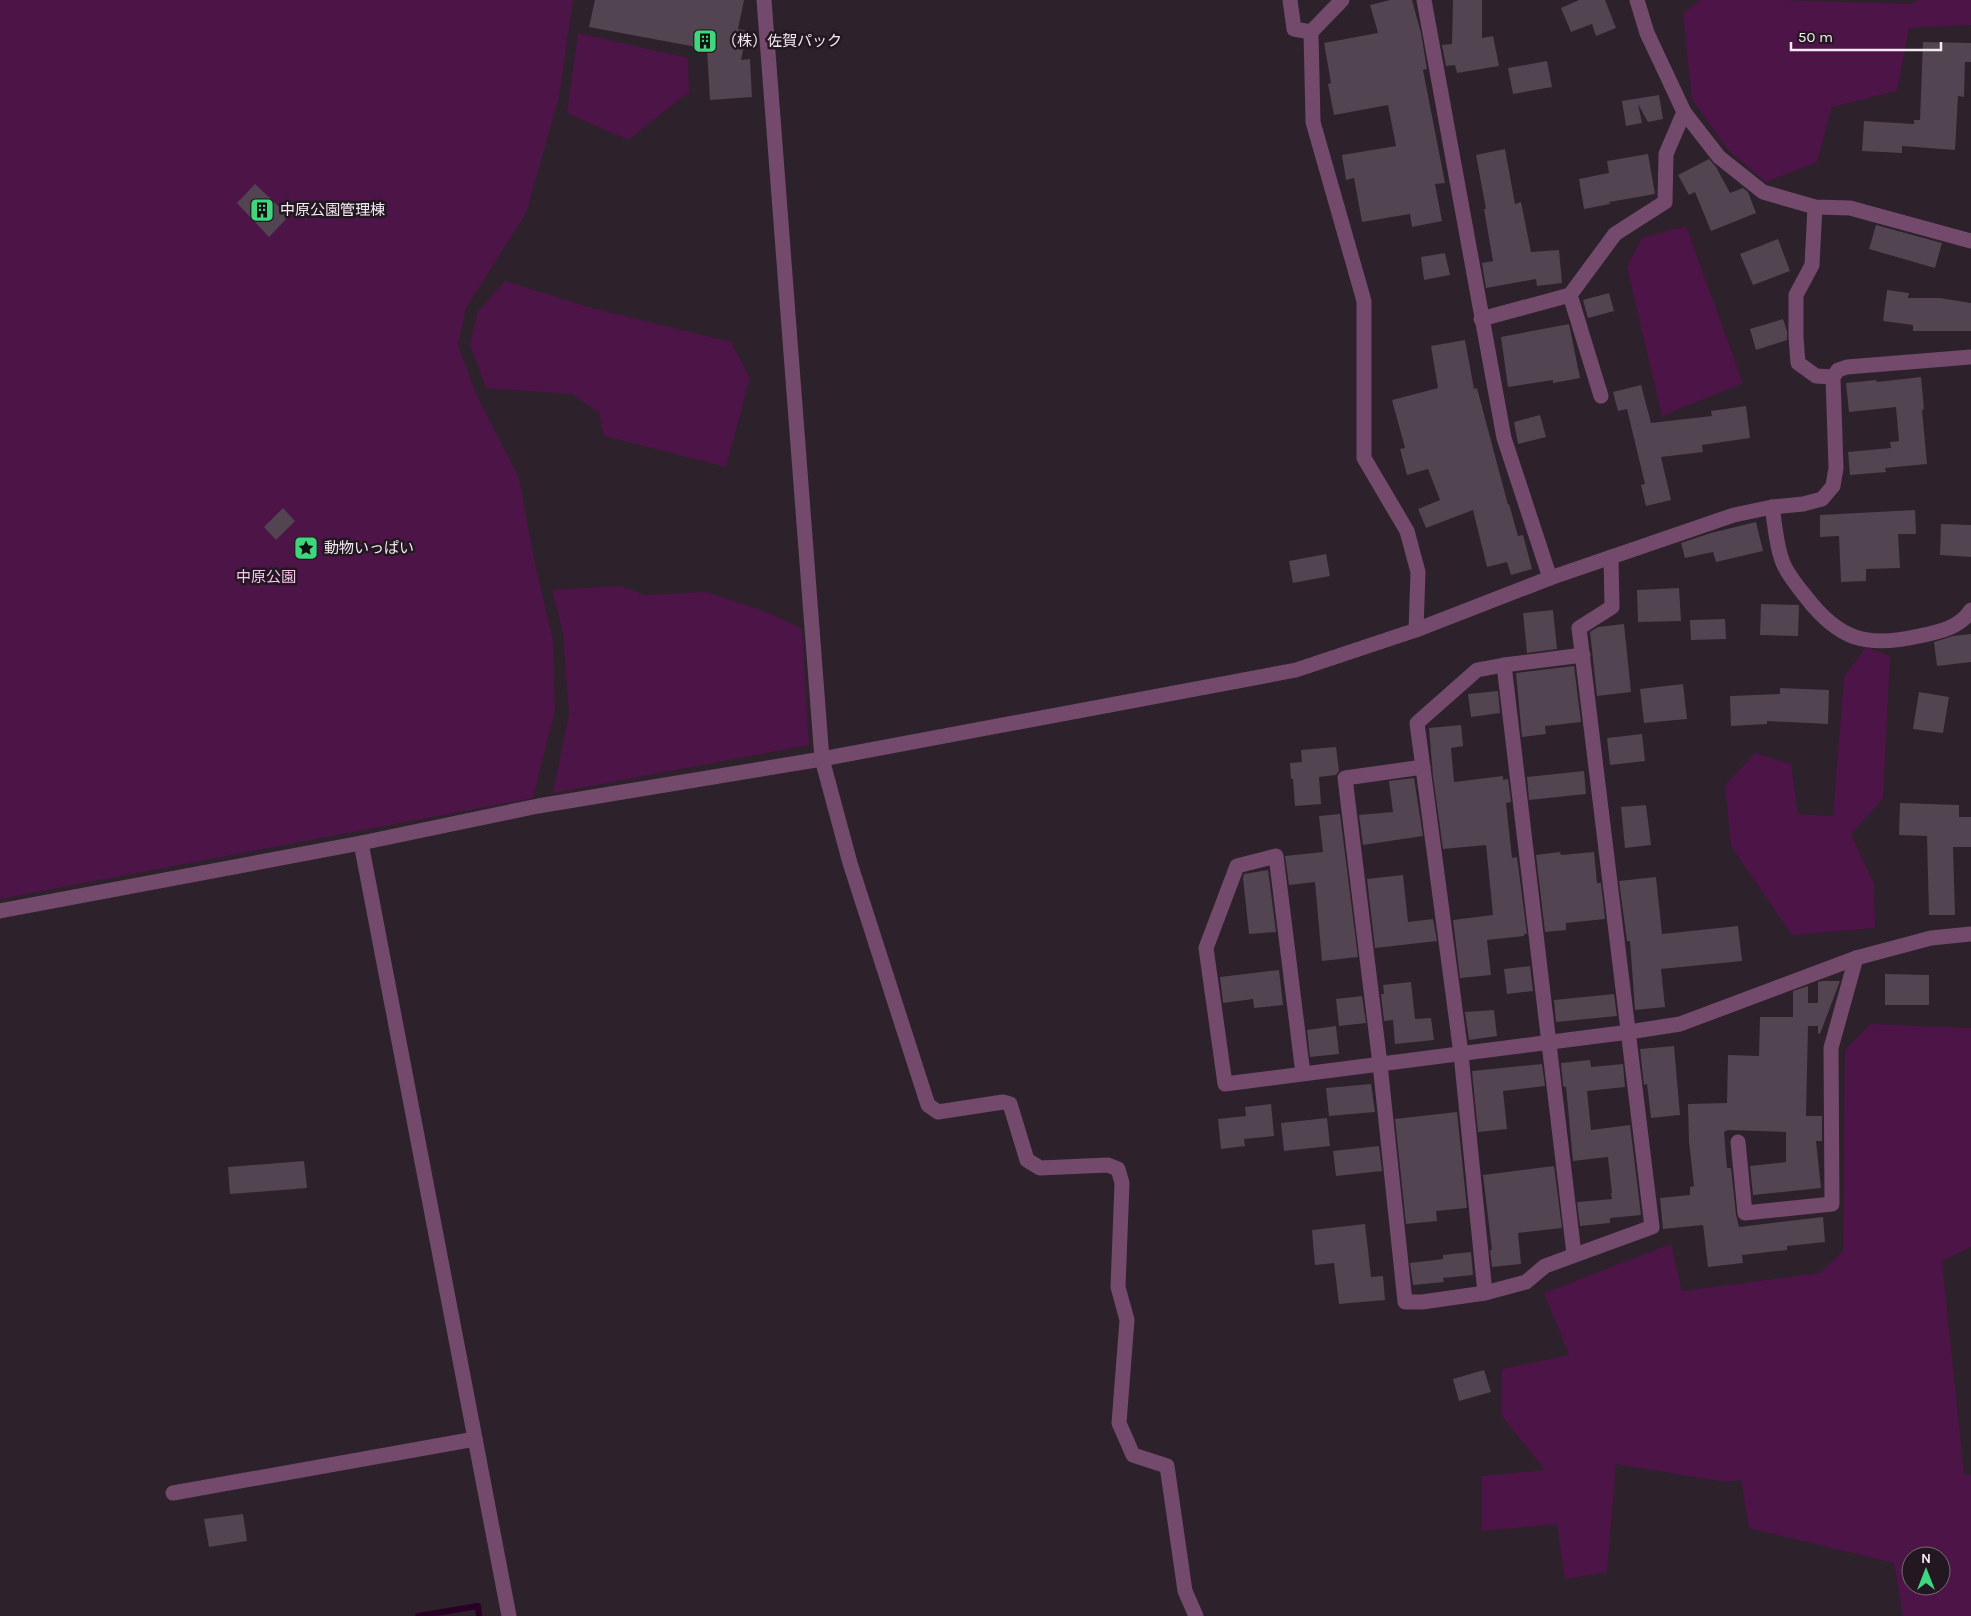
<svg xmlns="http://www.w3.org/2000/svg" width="1971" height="1616" font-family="Karla,'Noto Sans JP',sans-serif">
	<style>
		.green { fill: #4d1447; fill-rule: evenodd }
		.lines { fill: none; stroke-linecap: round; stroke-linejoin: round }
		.stream { stroke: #290025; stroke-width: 6 }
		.building { fill: #524450 }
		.minor { stroke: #73496c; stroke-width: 15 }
		.labels { text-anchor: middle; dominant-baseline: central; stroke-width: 5; stroke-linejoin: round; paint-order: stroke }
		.poi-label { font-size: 15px; fill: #f3ebf2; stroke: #231721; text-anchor: start }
		.park-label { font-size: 15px; fill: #fac4f0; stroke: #231721 }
	</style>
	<rect width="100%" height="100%" fill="#2d212b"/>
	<!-- green -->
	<g class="green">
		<path d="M0 0H573L559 97 526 213 466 308 458 345 476 394 519 478 535 564 553 640 555 710 533 798 0 899Z"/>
		<path d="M1700 0H1777L1911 4 1918 0H1971V25L1909 28 1897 91 1832 107 1817 162 1766 182 1728 150 1692 99 1683 14Z"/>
		<path d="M578 33 688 58 689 92 628 140 567 113Z"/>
		<path d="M1686 226 1743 383 1662 416 1627 267 1642 238Z"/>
		<path d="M505 281 592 308 731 342 750 378 726 467 604 436 599 413 572 394 486 388 470 345 478 311Z"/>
		<path d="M620 586 645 595 706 592 764 611 802 629 809 745 553 793 569 713 563 633 552 590Z"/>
		<path d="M1866 647 1890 656 1883 798 1851 834 1874 884 1875 928 1792 935 1731 846 1725 785 1755 753 1791 764 1798 814 1833 816 1844 677Z"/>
		<path d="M1871 1024 1971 1028V1247L1942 1261 1964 1474 1971 1475V1616H1903L1894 1563 1749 1528 1741 1480 1725 1482 1616 1464 1607 1572 1565 1579 1557 1524 1482 1531V1476L1545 1470 1502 1416V1369L1569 1355 1544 1293 1671 1244 1682 1291 1820 1273 1843 1251 1845 1050ZM1911 1556H1941V1586H1911Z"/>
	</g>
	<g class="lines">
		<!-- stream -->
		<path class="stream" d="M418 1616 478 1606 479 1616"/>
	</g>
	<!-- building -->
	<g class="building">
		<path d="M595 0H744L738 29 747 31 741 60 750 59 752 97 710 100 707 49 589 27Z"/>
		<path d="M1390 0H1412L1421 33 1427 69 1423 70 1445 183 1435 184 1442 221 1412 227 1410 214 1362 222 1354 178 1346 180 1342 155 1396 146 1388 105 1334 115 1328 84 1331 83 1324 43 1378 33 1370 5Z"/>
		<path d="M1453 0H1482V38L1493 36 1499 66 1457 73 1455 65 1446 66 1442 45 1452 44Z"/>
		<path d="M1579 0H1605L1616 28 1596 36 1592 24 1571 32 1561 8Z"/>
		<path d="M1923 42 1971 43V62H1965L1964 97 1958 96 1955 150 1902 146V153L1862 151 1864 121 1914 124V120H1920Z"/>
		<path d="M1547 61 1552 87 1513 94 1508 68Z"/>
		<path d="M1659 95 1663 119 1648 122 1638 104 1642 123 1626 126 1622 101Z"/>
		<path d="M1505 149 1515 204 1521 202 1531 252 1559 250 1562 283 1537 286 1536 279 1486 288 1482 263 1493 261 1484 209H1486L1476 155Z"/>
		<path d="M1648 154 1655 194 1609 202 1610 204 1584 209 1579 179 1609 173 1607 161Z"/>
		<path d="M1709 159 1716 167 1730 193 1743 188 1748 192 1756 213 1711 231 1695 192 1689 195 1678 175Z"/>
		<path d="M255 184 289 216 269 237 237 203Z"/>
		<path d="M1876 225 1942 243 1935 268 1869 249Z"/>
		<path d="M1778 239 1790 271 1753 285 1740 254Z"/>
		<path d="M1445 253 1450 275 1424 280 1421 257Z"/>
		<path d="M1887 290 1909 293 1908 298H1940L1971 303V331H1913V325L1883 321Z"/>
		<path d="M1609 293 1614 311 1588 318 1583 300Z"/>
		<path d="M1783 319 1787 331V340L1756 350 1750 329Z"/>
		<path d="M1569 324 1580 378 1553 383V380L1508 387 1501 337Z"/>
		<path d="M1465 340 1474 389 1477 388 1508 505 1509 504 1518 536 1523 535 1532 569 1511 575 1507 562 1487 567 1473 510 1426 528 1418 509 1440 500 1428 469 1407 475 1400 449 1405 448 1392 400 1438 388 1431 346Z"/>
		<path d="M1921 377 1924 409 1922 410 1927 464 1885 468 1886 472 1850 475 1848 452 1891 448 1890 442 1899 441 1896 407 1849 412 1846 383 1876 380 1877 382Z"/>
		<path d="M1641 385 1651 423 1712 416 1711 411 1746 406 1750 438 1702 445 1703 452 1661 457 1671 500 1646 506 1641 485 1645 484 1627 409 1618 411 1613 392Z"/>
		<path d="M1540 415 1546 437 1518 444 1514 422Z"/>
		<path d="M283 508 295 521 276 540 264 527Z"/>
		<path d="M1915 510 1916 534H1898L1900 568 1866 569V581L1841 582 1839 536 1820 537V515Z"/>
		<path d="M1756 522 1763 551 1716 562 1713 552 1685 558 1681 543 1711 533Z"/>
		<path d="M1941 524 1971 525V557L1940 555Z"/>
		<path d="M1326 554 1330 576 1293 583 1289 561Z"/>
		<path d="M1679 588 1681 621 1638 622 1637 590Z"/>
		<path d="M1761 604 1799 605 1798 636 1760 635Z"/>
		<path d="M1553 610 1557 649 1527 653 1523 613Z"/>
		<path d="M1725 619 1726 639 1691 640 1690 620Z"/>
		<path d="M1624 624 1631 692 1597 696 1590 632 1598 627Z"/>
		<path d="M1971 634V662L1937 666 1934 642 1953 636Z"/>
		<path d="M1574 666 1581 722 1545 726 1546 734 1522 737 1516 673Z"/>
		<path d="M1683 684 1687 719 1644 723 1640 689Z"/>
		<path d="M1780 688 1829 690 1828 724 1767 721V724L1731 726 1730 696 1780 694Z"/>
		<path d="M1498 691 1500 713 1471 717 1468 694Z"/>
		<path d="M1919 692 1949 697 1943 733 1913 729Z"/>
		<path d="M1461 725 1463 746 1451 748 1454 782 1503 776V780L1508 779 1511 802 1506 803 1512 858 1517 857 1527 934H1524V936L1487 940 1491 975 1460 978 1453 920 1493 915 1486 845 1443 849 1433 776 1429 728Z"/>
		<path d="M1642 734 1645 761 1610 765 1607 738Z"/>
		<path d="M1336 747 1339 771 1336 775 1319 777 1321 804 1295 806 1293 779H1291L1290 763 1302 762 1301 750Z"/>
		<path d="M1584 771 1586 794 1529 800 1527 777Z"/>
		<path d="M1414 778 1423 836 1363 845 1359 815 1393 812 1389 781Z"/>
		<path d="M1900 803 1959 805V817H1971V847H1953L1955 915H1929L1927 836 1899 835Z"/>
		<path d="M1646 805 1651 845 1625 848 1621 807Z"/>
		<path d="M1340 814 1358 957 1322 961 1315 882 1289 885 1285 856 1323 852 1319 816Z"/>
		<path d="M1560 852 1561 855 1594 852 1597 883H1601L1605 919 1566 923V930L1545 932 1536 855Z"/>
		<path d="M1268 870 1276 932 1249 934 1243 878 1244 874Z"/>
		<path d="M1403 875 1408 922 1433 919 1437 941 1375 948 1367 879Z"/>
		<path d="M1656 877 1662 934 1738 926 1742 961 1661 969 1665 1007 1635 1010 1630 941H1627L1619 881Z"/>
		<path d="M1530 966 1533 991 1507 994 1504 969Z"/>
		<path d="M1279 970 1283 1005 1254 1008 1253 999 1223 1003 1220 977Z"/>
		<path d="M1885 974 1929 975V1005H1885Z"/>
		<path d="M1822 981H1840L1820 1034 1818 1033V1026H1808L1806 1116H1822V1141H1816L1821 1188 1753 1195 1750 1166 1786 1162V1132L1728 1130 1724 1132 1727 1168H1731L1736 1214 1739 1227 1823 1217 1825 1242 1787 1246V1250L1742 1255 1743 1263 1708 1267 1703 1225 1663 1229 1660 1198 1690 1195V1187L1694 1186 1689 1142 1688 1104 1727 1103 1728 1055 1759 1056 1760 1017H1793V991L1808 986V1003H1818V982Z"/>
		<path d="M1411 982 1415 1019 1431 1018 1434 1040 1395 1044 1393 1020 1384 1021 1381 994H1384L1383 985Z"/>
		<path d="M1614 994 1617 1016 1556 1022 1554 1000Z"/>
		<path d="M1362 996 1366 1023 1339 1026 1336 999Z"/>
		<path d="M1494 1010 1497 1036 1469 1040 1465 1012Z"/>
		<path d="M1336 1026 1339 1054 1310 1057 1307 1030Z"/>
		<path d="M1674 1046 1680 1115 1651 1118 1647 1084 1644 1085 1640 1049Z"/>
		<path d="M1590 1060 1591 1067 1623 1064 1625 1087 1587 1091 1591 1130 1630 1125 1641 1215 1610 1218V1223L1580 1226 1577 1202 1612 1199 1611 1193H1612L1608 1157 1573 1161 1566 1087H1564L1563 1085 1561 1063Z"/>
		<path d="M1542 1064 1545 1086 1503 1091 1507 1129 1478 1132 1472 1071Z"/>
		<path d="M1371 1084 1375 1112 1329 1116 1326 1088Z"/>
		<path d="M1271 1104 1274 1136 1244 1139 1245 1146 1221 1149 1218 1119 1246 1116 1245 1107Z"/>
		<path d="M1457 1112 1467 1208 1436 1211 1437 1221 1406 1224 1395 1119Z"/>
		<path d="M1327 1118 1330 1146 1284 1151 1281 1123Z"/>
		<path d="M1379 1146 1382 1171 1336 1176 1333 1151Z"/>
		<path d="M304 1161 307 1188 230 1194 228 1167Z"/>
		<path d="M1554 1166 1562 1228 1518 1233 1521 1264 1492 1267 1490 1250H1492L1483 1175Z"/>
		<path d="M1365 1224 1371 1277 1383 1276 1385 1300 1339 1304 1334 1263 1315 1265 1312 1230Z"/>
		<path d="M1471 1252 1473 1275 1443 1278 1444 1282 1413 1285 1410 1263 1443 1259V1255Z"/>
		<path d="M1484 1370 1491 1392 1459 1401 1453 1379Z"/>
		<path d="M243 1514 247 1541 209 1547 204 1519Z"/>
	</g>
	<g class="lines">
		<!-- minor -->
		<g class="minor">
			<path d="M764 0 822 759 850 863 928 1105 938 1112 1003 1102 1010 1104 1027 1160 1040 1168 1108 1165 1118 1169 1122 1183 1118 1287 1127 1320 1119 1423 1133 1455 1167 1466 1185 1591 1196 1616"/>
			<path d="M1290 0 1294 29 1311 32 1342 0"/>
			<path d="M1424 0 1504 438 1550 578"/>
			<path d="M1637 0 1647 33 1684 112 1719 157 1763 192 1815 207 1850 208 1971 241"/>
			<path d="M1311 32 1313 122 1364 301V458L1407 531 1418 572 1416 630"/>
			<path d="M1815 207 1812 265 1796 295V337L1798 363 1816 376 1833 377"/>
			<path d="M1570 295 1601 396"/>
			<path d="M1481 319 1570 295 1615 234 1665 202 1666 154 1684 112"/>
			<path d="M1772 507C1775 524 1776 546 1783 563 1788 575 1798 587 1806 597 1839 640 1867 648 1919 636 1938 632 1960 628 1971 610"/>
			<path d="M1423 767 1345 778 1380 1064 1405 1302H1422L1485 1293 1526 1282 1545 1266 1652 1227 1579 628 1612 607 1611 557"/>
			<path d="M361 843 509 1616"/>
			<path d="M0 911 361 843 538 806 822 759 1296 670 1416 630 1550 578 1734 515 1772 507 1803 504 1822 499 1833 486 1836 468 1833 377 1838 370 1847 367 1971 357"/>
			<path d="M1303 1074 1276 856 1237 866 1206 948 1225 1084 1629 1032 1680 1024 1856 958 1931 938 1971 934"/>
			<path d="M1738 1142 1745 1213 1832 1204 1831 1048 1856 958"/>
			<path d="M1574 1254 1504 665 1583 655"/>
			<path d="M1485 1293 1461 1054 1417 723 1477 670 1504 665"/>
			<path d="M173 1493 475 1439"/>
		</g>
	</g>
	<!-- icons -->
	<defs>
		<g id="building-square" transform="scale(1.25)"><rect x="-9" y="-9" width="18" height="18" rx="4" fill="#3fd77d" stroke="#231721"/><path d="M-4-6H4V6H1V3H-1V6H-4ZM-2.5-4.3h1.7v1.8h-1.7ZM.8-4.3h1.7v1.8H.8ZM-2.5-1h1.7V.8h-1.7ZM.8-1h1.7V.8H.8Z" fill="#111"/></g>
		<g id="sight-square" transform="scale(1.25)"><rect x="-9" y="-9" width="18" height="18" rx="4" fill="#3fd77d" stroke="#231721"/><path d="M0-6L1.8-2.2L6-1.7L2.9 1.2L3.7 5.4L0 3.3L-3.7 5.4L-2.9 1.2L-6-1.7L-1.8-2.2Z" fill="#111"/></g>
	</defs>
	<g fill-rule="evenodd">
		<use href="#building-square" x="705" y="41"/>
		<use href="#building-square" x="262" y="210"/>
		<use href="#sight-square" x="306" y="548"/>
	</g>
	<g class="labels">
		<!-- poi labels -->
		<g class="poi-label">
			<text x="722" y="41">（株）佐賀パック</text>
			<text x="280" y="210">中原公園管理棟</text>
			<text x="324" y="548">動物いっぱい</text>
		</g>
		<!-- park labels -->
		<g class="park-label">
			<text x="266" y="577">中原公園</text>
		</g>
	</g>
	<!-- north arrow -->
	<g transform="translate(1926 1571)"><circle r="24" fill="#231721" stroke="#766c75"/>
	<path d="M0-4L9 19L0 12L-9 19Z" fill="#3fd77d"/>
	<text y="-8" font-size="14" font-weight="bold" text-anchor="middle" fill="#f3ebf2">N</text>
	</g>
	<!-- scale -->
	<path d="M1791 42v8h150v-8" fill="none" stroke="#f3ebf2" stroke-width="2.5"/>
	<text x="1798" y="42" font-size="15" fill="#f3ebf2" stroke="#231721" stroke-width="4" paint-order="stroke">50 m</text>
</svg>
